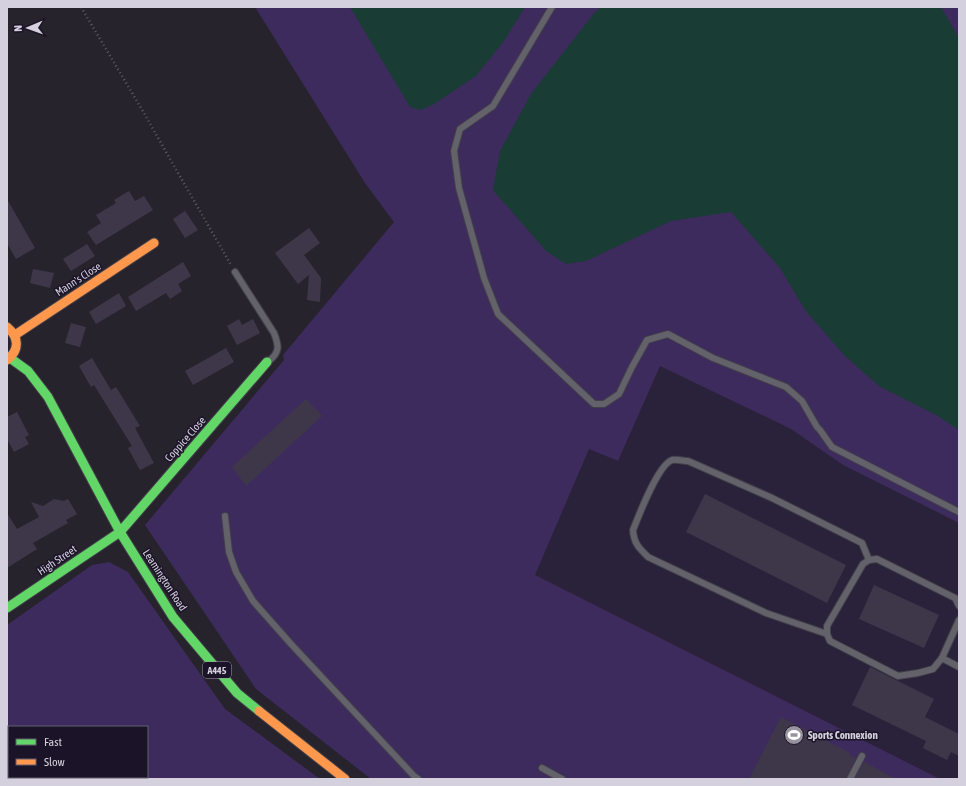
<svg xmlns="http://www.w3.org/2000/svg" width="966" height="786" font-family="'Asap Condensed',sans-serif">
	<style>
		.built { fill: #2a223a }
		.green { fill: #3e2b5d; fill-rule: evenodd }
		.water { fill: #193c34 }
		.building { fill: #3e3749 }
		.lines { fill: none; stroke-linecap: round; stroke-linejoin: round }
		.lane-casing { stroke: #424049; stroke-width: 8 }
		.fast-casing { stroke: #424049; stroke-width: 11 }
		.slow-casing { stroke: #424049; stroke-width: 11 }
		.path { stroke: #5e5b63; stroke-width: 2.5; stroke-dasharray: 1 3; stroke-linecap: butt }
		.lane { stroke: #636169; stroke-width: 6 }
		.fast { stroke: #63d668; stroke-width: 9 }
		.slow { stroke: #ff974d; stroke-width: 9 }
		.labels { text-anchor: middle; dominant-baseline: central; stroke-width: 3; stroke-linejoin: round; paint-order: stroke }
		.shield { fill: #1b1428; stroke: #9c98a7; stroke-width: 1 }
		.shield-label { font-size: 10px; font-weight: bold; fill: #d4d0dd }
		.street-label { font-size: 11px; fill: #d4d0dd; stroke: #1b1428 }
		.poi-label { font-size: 11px; font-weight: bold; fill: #d4d0dd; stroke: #1b1428; text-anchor: start }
	</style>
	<rect width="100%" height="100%" fill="#26232d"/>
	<!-- built -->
	<path class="built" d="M660 365 791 429 843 465 959 523V779H940L534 575 589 449 618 461Z"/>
	<!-- green -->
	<g class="green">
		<path d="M255 7H959V523L843 465 791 429 660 366 618 461 589 449 535 575 940 779H371L256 689 145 525 284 360 283 355 394 222 365 183Z"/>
		<path d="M109 562 128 572 225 709 320 779H7V625L92 565ZM9 727H147V777H9Z"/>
	</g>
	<!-- water -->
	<g class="water">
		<path d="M350 7H525L504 41 476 76 434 104 421 110 410 107Z"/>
		<path d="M602 7H941L959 38V430L938 416 879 386 844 355 805 310 780 268 731 212 671 221 586 261 566 264 546 251 493 190 500 151 531 94 595 12Z"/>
	</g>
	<!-- building -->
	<g class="building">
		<path d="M129 191 135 201 144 196 153 210 96 245 87 232 101 223 96 215 116 203 114 200Z"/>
		<path d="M7 199 35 248 16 259 7 243Z"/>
		<path d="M185 211 198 230 185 238 173 219Z"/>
		<path d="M309 228 320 243 304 255 321 278 320 302 307 300 309 275 298 284 275 253Z"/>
		<path d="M87 244 95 256 71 271 63 259Z"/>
		<path d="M183 262 191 276 178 284 182 291 170 299 166 293 136 311 128 297Z"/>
		<path d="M33 269 54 273 50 288 30 283Z"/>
		<path d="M119 293 126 306 96 324 89 312Z"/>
		<path d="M239 319 242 325 253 319 260 333 237 345 227 326Z"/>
		<path d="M71 323 86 327 80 347 65 343Z"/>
		<path d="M226 348 234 362 193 385 185 371Z"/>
		<path d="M92 358 111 390 116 387 140 426 135 428 154 463 140 470 128 448 132 446 94 385 91 387 79 366Z"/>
		<path d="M306 399 322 416 246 486 232 467Z"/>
		<path d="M17 412 29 435 25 437 29 444 14 452 7 439V417Z"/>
		<path d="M705 494 846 565 827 603 686 532Z"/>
		<path d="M54 499 64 501 68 499 77 514 66 520 68 523 33 543 37 549 7 568V513L17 529 39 517 31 502 43 506Z"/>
		<path d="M874 585 939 615 924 648 859 619Z"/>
		<path d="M870 667 934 699 925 717 959 734V756L951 752 947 760 923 748 926 741 852 705Z"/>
		<path d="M781 717 850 753 849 755 856 758 846 779H749Z"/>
		<path d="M864 762 896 779H855Z"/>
	</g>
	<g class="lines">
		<!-- lane casing -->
		<g class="lane-casing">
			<g id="lane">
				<path d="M552 7 493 106 460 129 454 151 459 188 484 278 498 314 594 404H604L619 394 632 367 647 340 668 334 713 358 786 387 802 401 817 427 820 430 832 447 959 512"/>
				<path d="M235 272 274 333C279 346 280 352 269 361"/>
				<path d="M225 516 229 552 236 572 253 601 291 644 414 776 418 779"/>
				<path d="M959 606 955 598 877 559 869 560 863 564 827 626V634L830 641 898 676 918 673 933 669 942 658 959 620"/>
				<path d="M827 634 766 613 648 557C639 548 634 544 633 530 639 515 658 465 672 460 677 459 684 461 688 461L772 498 862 543 869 560"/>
				<path d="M942 658 959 667"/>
				<path d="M542 768 562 779"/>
				<path d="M850 779 862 756"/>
			</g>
		</g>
		<!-- fast casing -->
		<g class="fast-casing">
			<g id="fast">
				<path d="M10 358 28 371 48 397 120 532 173 617 237 693 259 711"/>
				<path d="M7 608 120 532 267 362"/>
			</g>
		</g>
		<!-- slow casing -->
		<g class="slow-casing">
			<g id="slow">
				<path d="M7 327C19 337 20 350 7 360"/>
				<path d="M15 335 154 243"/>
				<path d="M259 711 345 779"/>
			</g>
		</g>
		<!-- path -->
		<path class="path" d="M81 7 144 113 170 159 231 265"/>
		<!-- lane -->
		<use href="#lane" class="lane"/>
		<!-- fast -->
		<use href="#fast" class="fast"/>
		<!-- slow -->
		<use href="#slow" class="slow"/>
	</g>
	<!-- icons -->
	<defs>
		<g id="stadium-disc" transform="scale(1)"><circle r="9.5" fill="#97939f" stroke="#1b1428"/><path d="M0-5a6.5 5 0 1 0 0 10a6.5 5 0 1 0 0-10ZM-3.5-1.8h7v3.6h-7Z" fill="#fff"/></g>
	</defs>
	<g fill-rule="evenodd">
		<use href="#stadium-disc" x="794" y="735"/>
	</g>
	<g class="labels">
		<!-- shield labels -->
		<rect class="shield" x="203" y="662" width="28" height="16" rx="3"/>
		<g class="shield-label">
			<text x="217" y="670">A445</text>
		</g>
		<!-- street labels -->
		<g class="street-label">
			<text transform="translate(78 279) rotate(-33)">Mann's Close</text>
			<text transform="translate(185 439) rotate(-49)">Coppice Close</text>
			<text transform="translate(57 560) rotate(-34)">High Street</text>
			<text transform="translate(165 580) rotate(57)">Leamington Road</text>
		</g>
		<!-- poi labels -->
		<g class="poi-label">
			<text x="808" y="735">Sports Connexion</text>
		</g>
	</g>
	<!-- border -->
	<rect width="966" height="786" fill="none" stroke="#d4d0dd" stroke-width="16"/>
	<!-- legend -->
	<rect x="8" y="726" width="140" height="52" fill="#1b1428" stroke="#655f70"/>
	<rect x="16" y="739" width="20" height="6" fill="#63d668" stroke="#655f70"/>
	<text x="44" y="746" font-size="12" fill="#d4d0dd">Fast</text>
	<rect x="16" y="759" width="20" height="6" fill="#ff974d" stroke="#655f70"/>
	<text x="44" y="766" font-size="12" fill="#d4d0dd">Slow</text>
	<!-- north arrow -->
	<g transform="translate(28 28) rotate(268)" stroke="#1b1428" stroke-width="3" paint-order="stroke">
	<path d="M0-3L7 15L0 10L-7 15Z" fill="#d4d0dd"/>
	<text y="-6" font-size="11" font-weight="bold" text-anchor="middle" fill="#d4d0dd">N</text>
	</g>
</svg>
